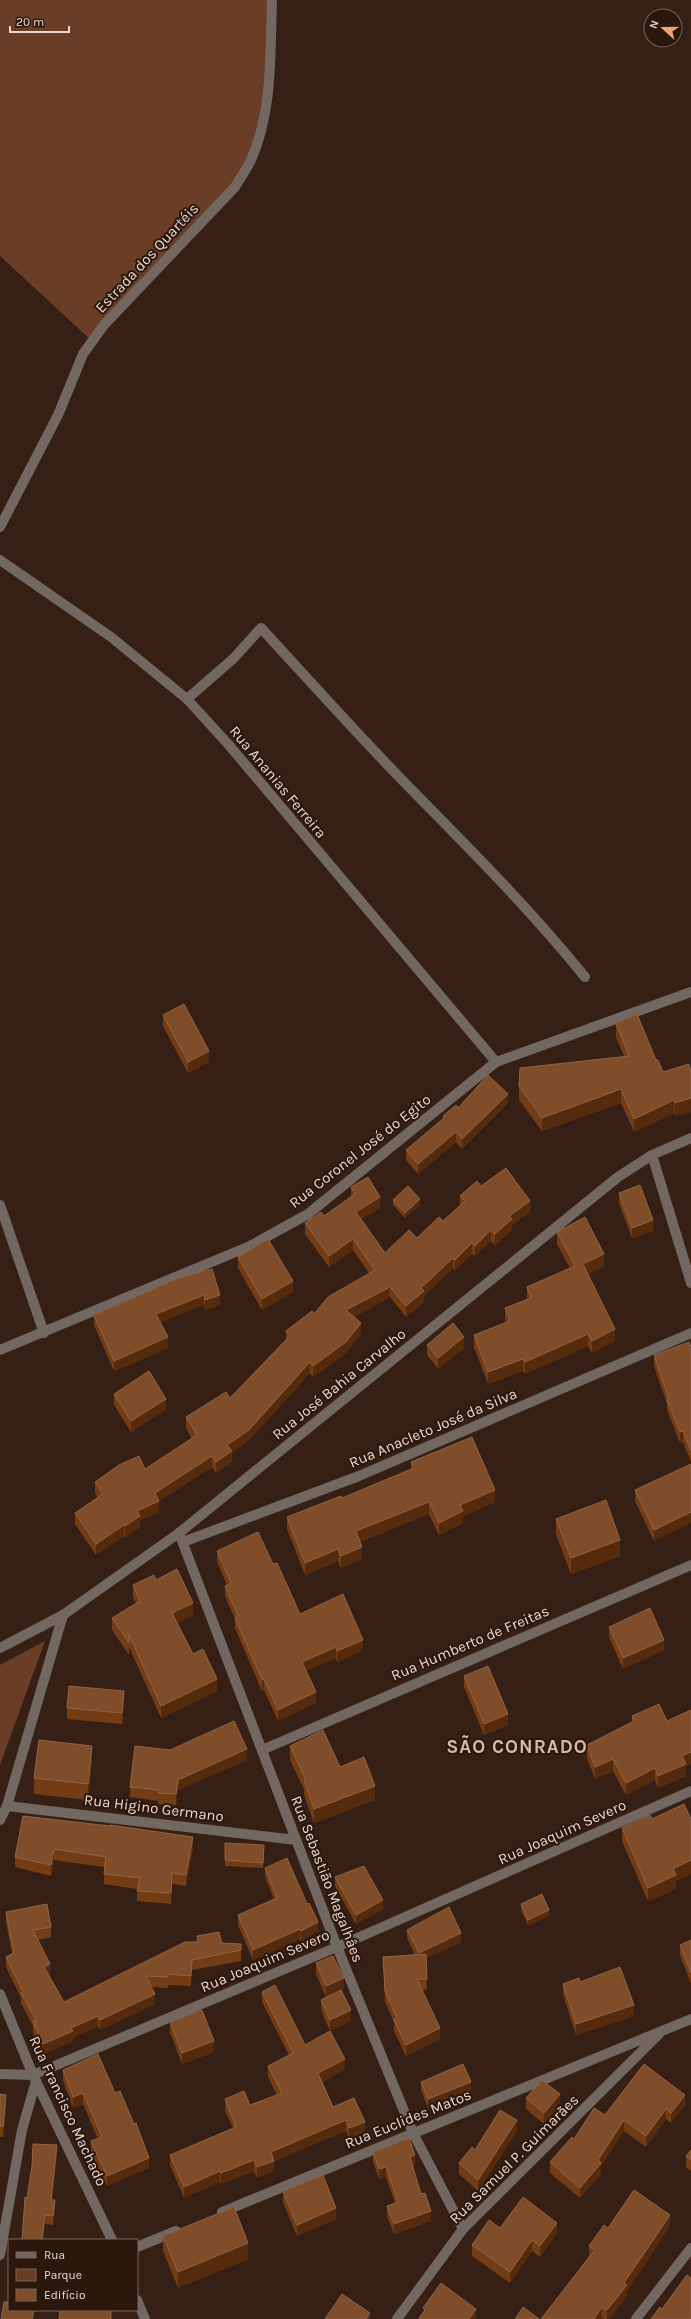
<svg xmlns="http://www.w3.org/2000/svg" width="691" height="2319" font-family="Karla,sans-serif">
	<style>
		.green { fill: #6a3e26 }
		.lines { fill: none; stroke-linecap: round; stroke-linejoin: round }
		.minor { stroke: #736761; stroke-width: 10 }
		.wall { fill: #743c15 }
		.shaded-wall { fill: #562a0d }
		.building { fill: #804d2a; stroke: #906344 }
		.labels { text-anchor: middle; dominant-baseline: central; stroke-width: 4; stroke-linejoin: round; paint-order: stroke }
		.street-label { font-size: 15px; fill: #e8d9d2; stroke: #2b170c }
		.district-label { font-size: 19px; font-weight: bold; letter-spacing: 1px; fill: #d6baab; stroke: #2b170c }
	</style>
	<rect width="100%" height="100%" fill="#362015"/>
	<!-- green -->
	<g class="green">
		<path d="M0 0H272L261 132 235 187 92 341 0 256Z"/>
		<path d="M45 1641 0 1765V1665Z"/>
	</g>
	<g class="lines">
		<!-- minor -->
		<g class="minor">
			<path d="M0 527 58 415 83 354 104 325 235 187C240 178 247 169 251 160 273 111 270 53 272 0"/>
			<path d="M0 560 111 637 187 699 228 744 496 1062"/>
			<path d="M187 699 234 658 261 628C309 680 356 733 406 784 468 847 529 908 585 977"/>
			<path d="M652 1155 691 1283"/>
			<path d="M0 1205 44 1333"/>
			<path d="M0 1350 250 1246 308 1214 496 1062 691 992"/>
			<path d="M179 1533 337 1947 413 2133 463 2229"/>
			<path d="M183 1542 359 1476 691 1333"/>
			<path d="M0 1648 63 1615 179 1533 618 1177 652 1155 691 1138"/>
			<path d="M262 1750 691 1565"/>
			<path d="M7 1806 296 1840"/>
			<path d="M0 1820 7 1806 63 1615"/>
			<path d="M0 1994 33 2075 112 2240"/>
			<path d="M0 2074 33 2075 337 1947 691 1791"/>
			<path d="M222 2212 691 2019"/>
			<path d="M137 2247 176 2231"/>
			<path d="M0 2255 22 2130 36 2081"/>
			<path d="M137 2300 145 2319"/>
			<path d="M397 2319 463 2229 659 2034"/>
			<path d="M636 2319 691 2248"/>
		</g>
	</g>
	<!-- wall -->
	<g class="wall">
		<path d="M163 1015 209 1062 188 1073 163 1026Z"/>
		<path d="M616 1023 656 1060 663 1072H691V1112L675 1116 674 1113 634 1132 621 1103 542 1131 519 1100V1086L624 1056 616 1037Z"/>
		<path d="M508 1103 462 1149 456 1142 418 1174 406 1160V1150L443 1119V1116L458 1108Z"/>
		<path d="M481 1186 530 1212 512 1225V1230L495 1245 491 1241 475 1256 472 1254 455 1270 453 1268 424 1296V1302L406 1317 390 1297 354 1317 361 1333 346 1353 313 1377 310 1373 249 1440 232 1453V1462L216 1473 212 1467 159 1501V1512L140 1520V1527L125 1537 124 1536 96 1555 75 1524V1513L98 1498 95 1493V1482L145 1469 192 1439 186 1428V1417L230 1398 286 1339V1331L314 1314 369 1273 353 1250 329 1267 305 1234V1223L324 1216 351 1197V1187L380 1208 361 1219 385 1253 417 1238 443 1221 460 1206V1196Z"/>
		<path d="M619 1193 653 1231 632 1238 619 1203Z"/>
		<path d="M393 1200 420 1205 405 1218 393 1205Z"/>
		<path d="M557 1232 604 1266 588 1274 615 1341 592 1353 588 1346 525 1374 523 1371 488 1384 474 1347V1335L506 1323 505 1320V1308L527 1299V1287L570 1268 557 1244Z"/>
		<path d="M238 1257 293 1292 262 1310 238 1268Z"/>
		<path d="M178 1278 220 1305 205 1310 204 1305 160 1322 168 1348 114 1371 94 1325V1315Z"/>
		<path d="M427 1345 464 1348 438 1369 427 1355Z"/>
		<path d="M691 1347V1462L683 1442 680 1443 667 1410V1404L654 1366V1355Z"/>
		<path d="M114 1394 166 1409 131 1432 114 1405Z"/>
		<path d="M411 1462 495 1502 463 1516V1523L439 1535 429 1514 360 1542 362 1559 341 1568 338 1561 305 1575 287 1529V1517L342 1498 411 1470Z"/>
		<path d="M691 1464 654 1541 635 1501V1490Z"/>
		<path d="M556 1519 620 1556 571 1574 556 1534Z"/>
		<path d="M217 1551 273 1564 300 1614 363 1650 337 1662 336 1658 306 1671 316 1703 278 1721 264 1690 262 1691 235 1628V1619L225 1596V1586L227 1585 217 1562Z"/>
		<path d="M156 1580 193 1615 177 1623 193 1654 217 1691 161 1718 129 1647V1655L112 1630V1618L136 1603 133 1597V1585Z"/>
		<path d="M609 1627 664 1650 623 1669 609 1637Z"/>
		<path d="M464 1676 508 1725 484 1735 464 1687Z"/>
		<path d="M124 1702 122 1724 67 1719V1708Z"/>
		<path d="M691 1710V1764L686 1766V1776L658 1788 655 1780 626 1795 613 1771 595 1779 587 1758V1745L632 1722V1716L667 1721Z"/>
		<path d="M290 1746 375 1800 314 1823 304 1795V1789L290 1760Z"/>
		<path d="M247 1760 178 1790 176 1805 158 1804V1801L130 1797V1787Z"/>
		<path d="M92 1761 88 1800 34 1794V1778Z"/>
		<path d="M23 1816 193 1848 186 1886 172 1884 171 1904 137 1901V1889L104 1884V1867L54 1860 51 1876 15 1867V1857Z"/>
		<path d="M652 1819H691V1874L676 1881V1889L648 1901 622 1841V1828Z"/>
		<path d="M225 1843 264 1850 263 1868 225 1866Z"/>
		<path d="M265 1868 318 1931 301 1941 300 1939 253 1960 238 1925V1915L274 1899 265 1877Z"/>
		<path d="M335 1877 383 1909 356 1924 335 1886Z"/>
		<path d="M521 1904 549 1916 528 1925 521 1910Z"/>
		<path d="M6 1912 51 1927V1937L38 1940 50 1975H49L64 2002 197 1942V1936L222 1943 241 1950V1961L192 1970 191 1986 168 1985V1988L151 1987 155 2004 100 2030 98 2026 73 2038V2041L43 2054 33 2032V2026L21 2003V1998L6 1967V1957L12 1954 6 1922Z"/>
		<path d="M407 1930 461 1942 426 1958 427 1989 422 1990 440 2039 406 2056 394 2031V2022L385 2002 383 1957 415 1955 407 1938Z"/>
		<path d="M691 1940V1984L680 1955V1945Z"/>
		<path d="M316 1963 344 1989 341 1990 351 2021 330 2031 321 2010V2000L326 1997 316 1974Z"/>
		<path d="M580 1982 634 2016 576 2035 563 1994V1984Z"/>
		<path d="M262 1992 305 2045 345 2069 322 2082 333 2107 365 2132 349 2139 346 2131 274 2161V2171L257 2178 254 2171 221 2184 220 2182 184 2198 170 2165V2155L233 2128 225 2110V2099L250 2105 277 2095 268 2077V2066L289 2055 262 2002Z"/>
		<path d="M170 2022 214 2052 182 2064 170 2032Z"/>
		<path d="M63 2070 115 2093 149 2168 107 2186 91 2152V2141L98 2139 83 2104 73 2108 63 2081Z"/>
		<path d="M421 2082 471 2090 428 2108 421 2090Z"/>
		<path d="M0 2094 6 2105 3 2137H0Z"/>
		<path d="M526 2098 560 2105 544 2124 526 2109Z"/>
		<path d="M685 2105 671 2123 666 2119 646 2147 624 2131 601 2166V2174L580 2198 550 2173V2162L574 2139 605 2115Z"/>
		<path d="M517 2131 478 2191 459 2174V2163L475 2150Z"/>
		<path d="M691 2150V2171L686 2167V2156Z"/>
		<path d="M373 2152 415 2165 412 2166 421 2194 431 2221 394 2234 387 2216V2206L395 2203 386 2177 379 2179 373 2162Z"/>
		<path d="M57 2154 52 2200 55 2209 53 2225 45 2224 27 2198Z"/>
		<path d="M283 2191 336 2219 297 2236 283 2202Z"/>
		<path d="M670 2226 627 2291V2296L609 2319H604L602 2318 601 2319H541L589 2256V2246L608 2228Z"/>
		<path d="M557 2233 540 2257 532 2251 510 2283 472 2256V2245Z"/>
		<path d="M163 2236 248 2259 178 2288 163 2251Z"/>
	</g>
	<!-- shaded-wall -->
	<g class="shaded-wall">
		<path d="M209 1051V1062L188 1073V1062Z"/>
		<path d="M621 1089V1103L542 1131V1118Z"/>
		<path d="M508 1094V1103L462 1149V1139Z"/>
		<path d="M691 1098V1112L675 1116V1103Z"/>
		<path d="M674 1100V1113L634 1132V1119Z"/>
		<path d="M456 1132V1142L418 1174V1164Z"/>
		<path d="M380 1197V1208L356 1222V1212Z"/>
		<path d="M420 1199V1205L405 1218V1213Z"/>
		<path d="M530 1201V1212L512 1225V1230L495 1245V1234L509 1216Z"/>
		<path d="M653 1220V1231L632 1238V1228Z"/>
		<path d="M491 1230V1241L475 1256V1246Z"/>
		<path d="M353 1239V1250L329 1267V1256Z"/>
		<path d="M472 1243V1254L455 1270V1260Z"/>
		<path d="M604 1254V1266L583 1277V1264Z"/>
		<path d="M453 1258V1268L424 1296V1302L406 1317V1306L421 1288Z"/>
		<path d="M293 1281V1292L262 1310V1299Z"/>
		<path d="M390 1287V1297L346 1321V1310Z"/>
		<path d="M204 1295V1305L156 1324V1314Z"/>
		<path d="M220 1295V1305L205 1310V1300Z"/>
		<path d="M361 1323V1333L346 1353 313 1377V1366Z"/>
		<path d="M615 1329V1341L592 1353V1341Z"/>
		<path d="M588 1334V1346L525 1374V1362Z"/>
		<path d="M168 1337V1348L114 1371V1361Z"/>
		<path d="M464 1337V1348L438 1369V1358Z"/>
		<path d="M523 1359V1371L488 1384V1372Z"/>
		<path d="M310 1362V1373L249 1440 232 1453V1462L216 1473V1462L227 1445Z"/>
		<path d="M166 1399V1409L131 1432V1421Z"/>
		<path d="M683 1431V1442L680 1443V1432Z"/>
		<path d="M212 1456V1467L158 1502 159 1501V1512L140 1520V1527L125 1537V1526L137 1511 155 1493Z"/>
		<path d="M495 1490V1502L463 1516V1523L439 1535V1523L460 1505Z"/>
		<path d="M429 1502V1514L356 1543V1531Z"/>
		<path d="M691 1512V1523L654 1541V1530Z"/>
		<path d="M124 1525V1536L96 1555V1544Z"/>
		<path d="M620 1540V1556L571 1574V1558Z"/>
		<path d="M362 1547V1559L341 1568V1556Z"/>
		<path d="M338 1549V1561L305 1575V1563Z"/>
		<path d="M193 1603V1615L172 1625V1613Z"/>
		<path d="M363 1640V1650L337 1662V1651Z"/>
		<path d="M664 1640V1650L623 1669V1658Z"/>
		<path d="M336 1647V1658L302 1673V1662Z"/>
		<path d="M217 1679V1691L161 1718V1706Z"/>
		<path d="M264 1679V1690L262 1691V1680Z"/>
		<path d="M124 1691V1702L122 1724V1713Z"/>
		<path d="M316 1692V1703L278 1721V1710Z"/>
		<path d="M508 1714V1725L484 1735V1724Z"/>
		<path d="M92 1746V1761L88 1800V1784Z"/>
		<path d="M247 1749V1760L178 1790 176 1805V1794L178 1780Z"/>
		<path d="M691 1752V1764L686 1766V1776L658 1788V1776L682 1756Z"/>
		<path d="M613 1759V1771L595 1779V1767Z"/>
		<path d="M655 1768V1780L626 1795V1783Z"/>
		<path d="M375 1786V1800L314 1823V1809Z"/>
		<path d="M193 1837V1848L186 1886V1875Z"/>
		<path d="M54 1849V1860L51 1876V1865Z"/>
		<path d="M691 1860V1874L676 1881V1889L648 1901V1888L673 1869Z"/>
		<path d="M172 1873V1884L171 1904V1893Z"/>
		<path d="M383 1900V1909L356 1924V1915Z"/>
		<path d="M549 1910V1916L528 1925V1920Z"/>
		<path d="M318 1922V1931L301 1941V1931Z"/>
		<path d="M300 1929V1939L253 1960V1950Z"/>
		<path d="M461 1933V1942L419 1962V1953Z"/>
		<path d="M192 1960V1970L191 1986V1976Z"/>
		<path d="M50 1964V1975L44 1977V1967Z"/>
		<path d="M344 1978V1989L326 1997V1986Z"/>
		<path d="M155 1994V2004L100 2030V2020Z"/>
		<path d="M634 2005V2016L576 2035V2024Z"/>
		<path d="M351 2010V2021L330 2031V2020Z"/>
		<path d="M98 2016V2026L73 2038V2041L43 2054V2044L71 2028Z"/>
		<path d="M440 2028V2039L406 2056V2045Z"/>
		<path d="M214 2041V2052L182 2064V2053Z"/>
		<path d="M345 2059V2069L318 2084V2073Z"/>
		<path d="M471 2082V2090L428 2108V2099Z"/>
		<path d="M83 2093V2104L73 2108V2097Z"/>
		<path d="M560 2094V2105L544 2124V2113Z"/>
		<path d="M6 2095V2105L3 2137V2127Z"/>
		<path d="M685 2095V2105L671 2123V2113Z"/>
		<path d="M666 2109V2119L646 2147V2136Z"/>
		<path d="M346 2120V2131L274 2161V2171L257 2178V2167L271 2152Z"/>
		<path d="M517 2120V2131L478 2191V2180Z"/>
		<path d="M624 2120V2131L601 2166V2174L580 2198V2188Z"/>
		<path d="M365 2122V2132L349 2139V2128Z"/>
		<path d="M57 2145V2154L51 2209V2200Z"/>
		<path d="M415 2155V2165L410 2167V2157Z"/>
		<path d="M149 2158V2168L107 2186V2176Z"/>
		<path d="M254 2160V2171L221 2184V2173Z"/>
		<path d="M386 2167V2177L379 2179V2169Z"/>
		<path d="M220 2171V2182L184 2198V2187Z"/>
		<path d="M55 2200V2209L53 2225V2216Z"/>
		<path d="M336 2208V2219L297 2236V2225Z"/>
		<path d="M431 2211V2221L394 2234V2224Z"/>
		<path d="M45 2215V2224L43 2240H42Z"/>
		<path d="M670 2215V2226L627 2291V2296L609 2319H607V2310L624 2283Z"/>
		<path d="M557 2223V2233L540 2257V2246Z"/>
		<path d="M532 2240V2251L510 2283V2272Z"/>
		<path d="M248 2243V2259L178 2288V2272Z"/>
		<path d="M602 2307V2318L601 2319H594Z"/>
		<path d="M476 2309V2319H469Z"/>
		<path d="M34 2310V2319H32Z"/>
		<path d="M370 2313V2319H366Z"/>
	</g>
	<!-- building -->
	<g class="building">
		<path d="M184 1004 209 1051 188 1062 163 1015Z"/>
		<path d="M637 1014 656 1060H658L663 1072 689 1064 691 1072V1098L675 1103 674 1100 634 1119 621 1089 542 1118 519 1086 520 1068 629 1056 616 1023Z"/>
		<path d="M488 1075 508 1094 462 1139 456 1132 418 1164 406 1150 444 1118 443 1116 456 1105 458 1108Z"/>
		<path d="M506 1168 530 1201 509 1216 512 1219 495 1234 491 1230 475 1246 472 1243 455 1260 453 1258 421 1288 424 1291 406 1306 390 1287 346 1310 361 1323 346 1342 313 1366 310 1362 249 1430 227 1445 232 1451 216 1462 212 1456 155 1493 159 1501 137 1511 140 1516 125 1526 124 1525 96 1544 75 1513 103 1494 95 1482 119 1465 139 1456 145 1469 197 1435 186 1417 226 1392 230 1398 290 1336 286 1331 312 1311 314 1314 328 1297 375 1270 353 1239 329 1256 305 1223 321 1212 324 1216 355 1194 351 1187 368 1177 380 1197 356 1212 385 1253 409 1230 417 1238 439 1217 443 1221 465 1201 460 1196 477 1181 481 1186Z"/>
		<path d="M640 1185 653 1220 632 1228 619 1193Z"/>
		<path d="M408 1186 420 1199 405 1213 393 1200Z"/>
		<path d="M585 1217 604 1254 583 1264 615 1329 592 1341 588 1334 525 1362 523 1359 488 1372 474 1335 510 1321 505 1308 531 1298 527 1287 575 1266 557 1232Z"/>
		<path d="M268 1239 293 1281 262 1299 238 1257Z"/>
		<path d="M212 1269 220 1295 205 1300 204 1295 156 1314 168 1337 114 1361 94 1315 178 1278Z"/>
		<path d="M453 1323 464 1337 438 1358 427 1345Z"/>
		<path d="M689 1342 691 1347V1451L683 1431 680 1432 667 1400 669 1399 654 1355Z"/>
		<path d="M149 1371 166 1399 131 1421 114 1394Z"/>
		<path d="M472 1437 495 1490 460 1505 463 1511 439 1523 429 1502 356 1531 362 1547 341 1556 338 1549 305 1563 287 1517 341 1496 342 1498 414 1468 411 1462Z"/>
		<path d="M691 1464V1512L654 1530 635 1490Z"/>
		<path d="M606 1500 620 1540 571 1558 556 1519Z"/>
		<path d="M258 1532 273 1564 277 1563 300 1614 343 1594 363 1640 337 1651 336 1647 302 1662 316 1692 278 1710 264 1679 262 1680 235 1618 238 1616 225 1586 231 1583 217 1551Z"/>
		<path d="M177 1569 193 1603 172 1613 193 1654 203 1649 217 1679 161 1706 129 1635V1643L112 1618 140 1601 133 1585 154 1575 156 1580Z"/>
		<path d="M650 1608 664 1640 623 1658 609 1627Z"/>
		<path d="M488 1666 508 1714 484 1724 464 1676Z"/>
		<path d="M69 1686 124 1691 122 1713 67 1708Z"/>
		<path d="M659 1704 667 1721 691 1710V1752L682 1756 686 1764 658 1776 655 1768 626 1783 613 1759 595 1767 587 1745 634 1721 632 1716Z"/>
		<path d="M234 1721 247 1749 178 1780 176 1794 158 1793 159 1790 130 1787 135 1746 170 1750Z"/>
		<path d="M323 1730 340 1767 364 1757 375 1786 314 1809 304 1781 306 1780 290 1746Z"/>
		<path d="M39 1740 92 1746 88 1784 34 1778Z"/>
		<path d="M684 1804 691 1819V1860L673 1869 676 1875 648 1888 622 1828 650 1815 652 1819Z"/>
		<path d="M23 1816 110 1826V1825L193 1837 186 1875 172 1873 171 1893 137 1891 140 1878 104 1874 106 1857 54 1849 51 1865 15 1857Z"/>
		<path d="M225 1843 264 1845 263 1863 225 1860Z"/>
		<path d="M287 1858 307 1904 309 1903 318 1922 301 1931 300 1929 253 1950 238 1915 277 1898 265 1868Z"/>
		<path d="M364 1866 383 1900 356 1915 335 1877Z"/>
		<path d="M542 1894 549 1910 528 1920 521 1904Z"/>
		<path d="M47 1904 51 1927 33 1930 50 1964 44 1967 64 2002 185 1942H198L197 1936 219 1932 222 1943 241 1944V1950L192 1960 191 1976 168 1974V1977L146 1976 155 1994 100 2020 98 2016 71 2028 73 2031 43 2044 33 2021 36 2020 21 1993 23 1992 6 1957 14 1953 6 1912Z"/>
		<path d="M449 1907 461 1933 419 1953 407 1930Z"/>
		<path d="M691 1940V1973L680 1945Z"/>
		<path d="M426 1954 427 1979H417L440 2028 406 2045 394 2020 397 2018 385 1991 383 1957Z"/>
		<path d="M333 1956 344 1978 326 1986 316 1963Z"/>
		<path d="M620 1967 634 2005 576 2024 563 1984 579 1978 580 1982Z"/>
		<path d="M275 1985 305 2045 330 2031 345 2059 318 2073 333 2107 354 2098 365 2122 349 2128 346 2120 271 2152 274 2161 257 2167 254 2160 221 2173 220 2171 184 2187 170 2155 236 2127 225 2099 244 2091 250 2105 282 2093 268 2066 293 2053 262 1992Z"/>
		<path d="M341 1990 351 2010 330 2020 321 2000Z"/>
		<path d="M202 2010 214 2041 182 2053 170 2022Z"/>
		<path d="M98 2054 115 2093 120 2091 134 2124 136 2123 149 2158 107 2176 91 2141 102 2137 83 2093 73 2097 63 2070Z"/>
		<path d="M463 2064 471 2082 428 2099 421 2082Z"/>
		<path d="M644 2064 685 2095 671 2113 666 2109 646 2136 624 2120 598 2160 601 2163 580 2188 550 2162 572 2137 574 2139 594 2108 605 2115Z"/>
		<path d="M542 2080 560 2094 544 2113 526 2098Z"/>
		<path d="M0 2094 6 2095 3 2127 0 2126Z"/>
		<path d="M500 2110 517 2120 478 2180 459 2163 472 2147 475 2150Z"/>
		<path d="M409 2138 415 2155 410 2157 421 2194 425 2193 431 2211 394 2224 387 2206 398 2202 386 2167 379 2169 373 2152Z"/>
		<path d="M33 2144 57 2145 51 2200H55L53 2216 45 2215 42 2240H22L25 2197 27 2198 32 2166Z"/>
		<path d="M691 2150V2160L686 2156Z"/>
		<path d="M323 2175 336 2208 297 2225 283 2191Z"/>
		<path d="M634 2190 670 2215 624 2283 627 2285 607 2310 602 2307 594 2319H541L595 2250 589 2246 604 2225 608 2228Z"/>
		<path d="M523 2197 557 2223 540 2246 532 2240 510 2272 472 2245 489 2220 500 2228Z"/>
		<path d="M234 2207 248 2243 178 2272 163 2236Z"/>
		<path d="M687 2275 691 2278V2319H651L660 2307 662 2309Z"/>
		<path d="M441 2283 476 2309 469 2319H420L419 2318 425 2310 423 2308Z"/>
		<path d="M342 2294 370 2313 366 2319H325Z"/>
		<path d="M4 2302H9V2310H34L32 2319H1Z"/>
		<path d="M523 2307 539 2319H515Z"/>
		<path d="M60 2310H111V2319H59Z"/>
	</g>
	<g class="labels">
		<!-- street labels -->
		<g class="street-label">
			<text transform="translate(147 258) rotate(-47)">Estrada dos Quartéis</text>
			<text transform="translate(278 782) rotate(50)">Rua Ananias Ferreira</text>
			<text transform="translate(360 1151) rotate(-38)">Rua Coronel José do Egito</text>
			<text transform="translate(339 1384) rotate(-39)">Rua José Bahia Carvalho</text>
			<text transform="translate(433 1428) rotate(-23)">Rua Anacleto José da Silva</text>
			<text transform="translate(470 1643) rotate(-23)">Rua Humberto de Freitas</text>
			<text transform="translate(154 1808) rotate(7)">Rua Higino Germano</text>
			<text transform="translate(562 1832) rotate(-24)">Rua Joaquim Severo</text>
			<text transform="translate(327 1879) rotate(69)">Rua Sebastião Magalhâes</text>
			<text transform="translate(265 1961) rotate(-23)">Rua Joaquim Severo</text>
			<text transform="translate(68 2111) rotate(65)">Rua Francisco Machado</text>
			<text transform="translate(408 2119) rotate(-22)">Rua Euclides Matos</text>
			<text transform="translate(514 2159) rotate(-45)">Rua Samuel P. Guimarães</text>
		</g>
		<!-- district labels -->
		<g class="district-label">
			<text x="517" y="1747">SÃO CONRADO</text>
		</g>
	</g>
	<!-- legend -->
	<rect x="8" y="2239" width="130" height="72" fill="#2b170c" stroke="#77655b"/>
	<rect x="16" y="2252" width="20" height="6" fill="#736761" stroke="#77655b"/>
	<text x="44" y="2259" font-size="12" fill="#e8d9d2">Rua</text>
	<rect x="16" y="2269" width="20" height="12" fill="#6a3e26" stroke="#77655b"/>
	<text x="44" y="2279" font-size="12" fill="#e8d9d2">Parque</text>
	<rect x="16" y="2289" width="20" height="12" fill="#804d2a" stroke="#77655b"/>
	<text x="44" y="2299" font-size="12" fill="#e8d9d2">Edifício</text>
	<!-- north arrow -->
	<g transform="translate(663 28) rotate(291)"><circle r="19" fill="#2b170c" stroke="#77655b"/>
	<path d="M0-3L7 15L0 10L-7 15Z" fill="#f0a279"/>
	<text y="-6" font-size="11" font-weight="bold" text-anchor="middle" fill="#e8d9d2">N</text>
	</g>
	<!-- scale -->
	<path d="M10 26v6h59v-6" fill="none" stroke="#e8d9d2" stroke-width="2"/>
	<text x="16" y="26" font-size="12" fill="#e8d9d2" stroke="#2b170c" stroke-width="3" paint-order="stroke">20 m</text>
</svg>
